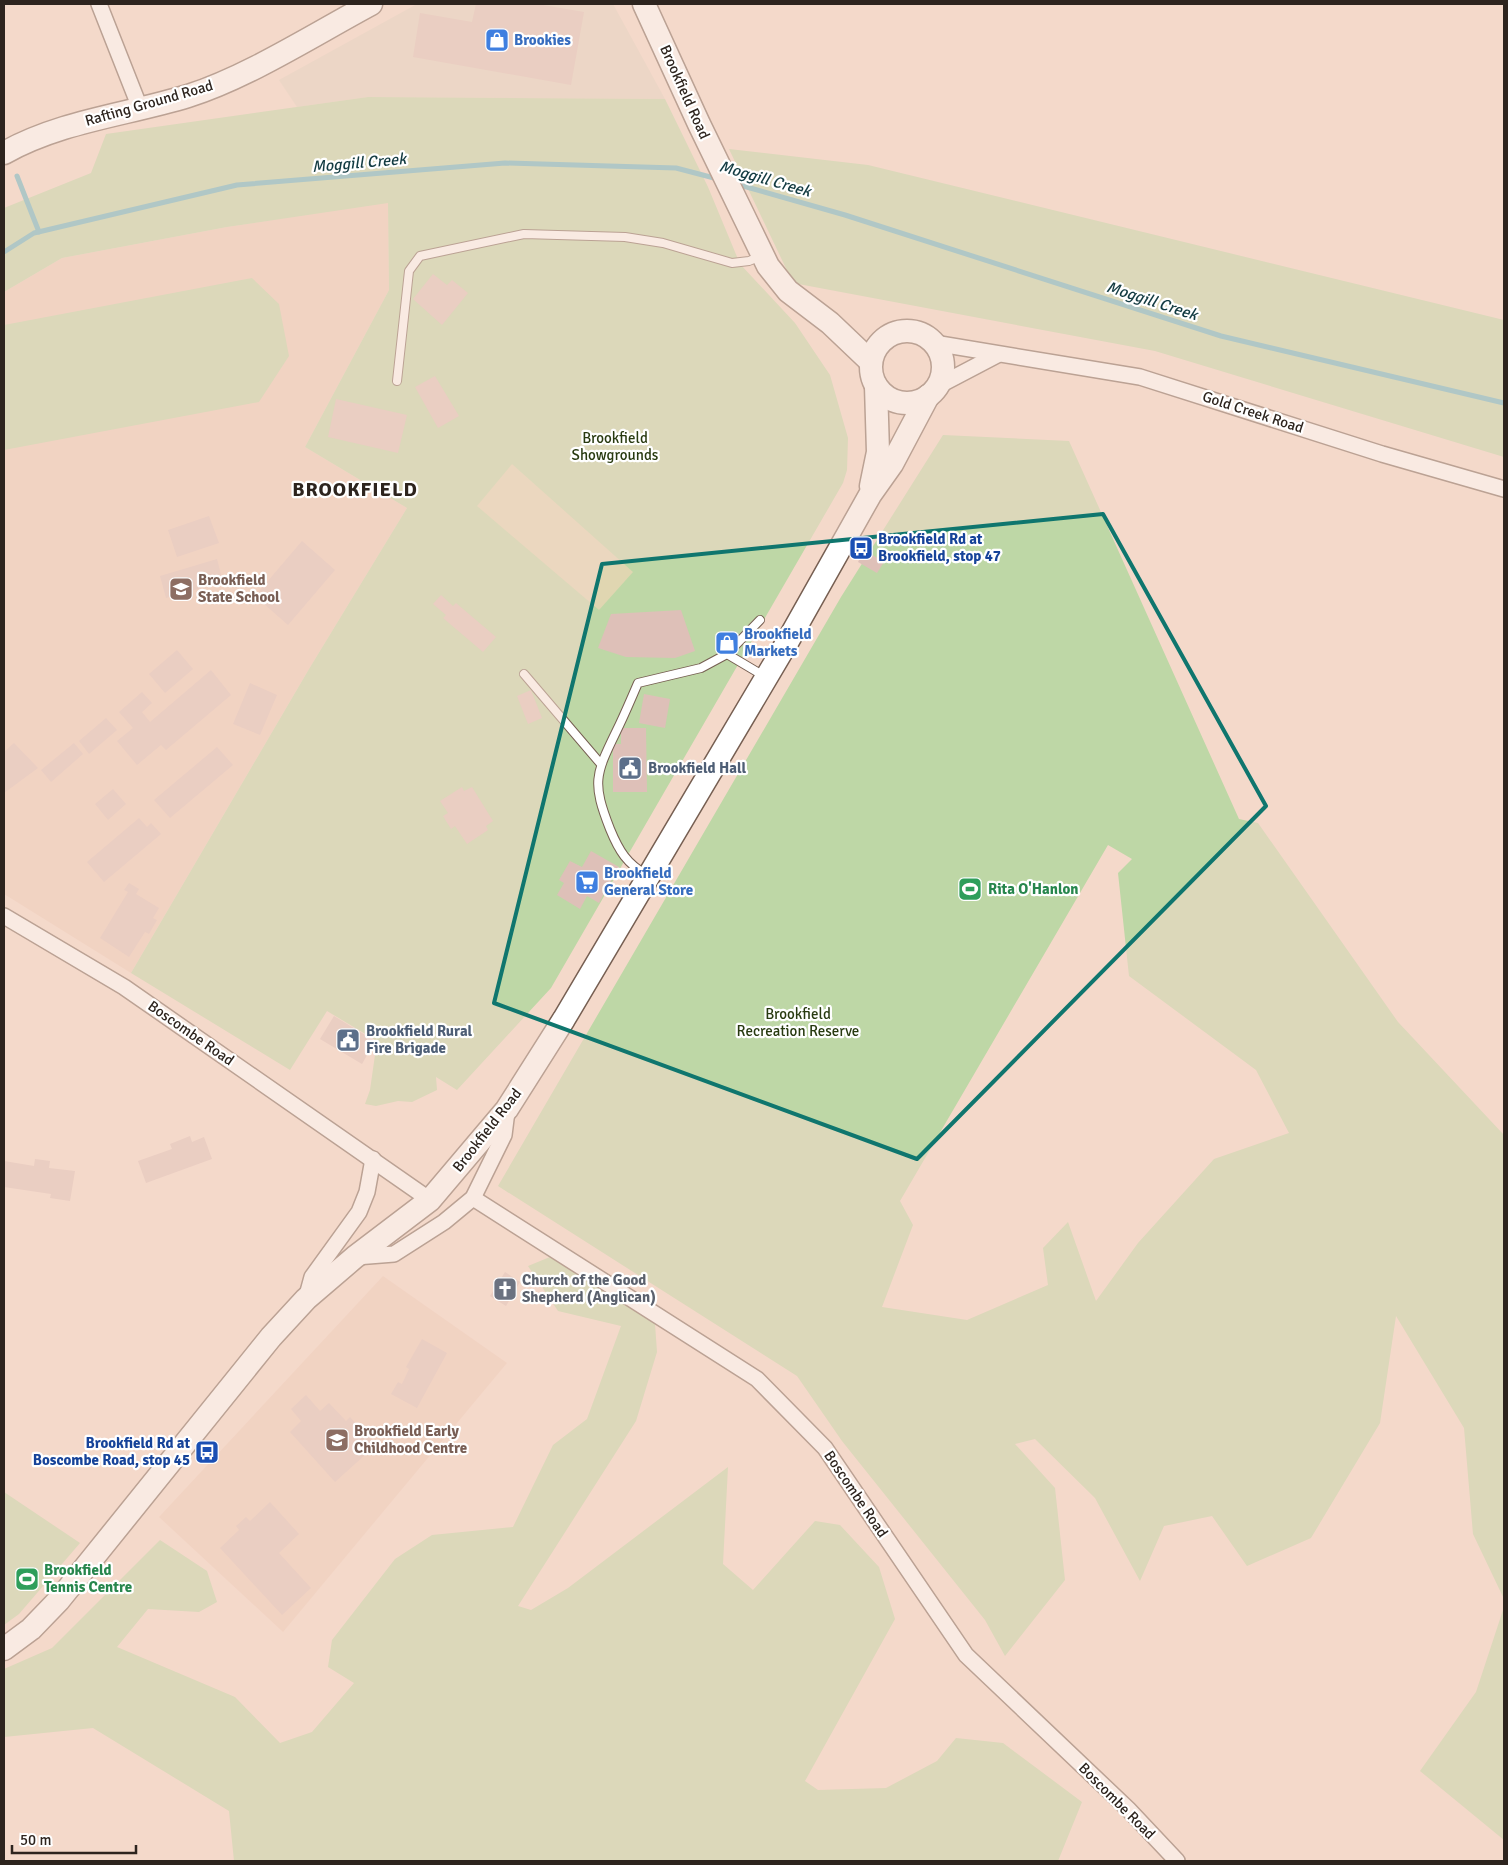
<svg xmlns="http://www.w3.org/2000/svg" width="1508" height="1865" font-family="Signika,sans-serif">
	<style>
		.commercial { fill: #e2d3c0 }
		.built { fill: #eeccb9 }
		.green { fill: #bed7a6; fill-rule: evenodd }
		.sand { fill: #e0d6b1 }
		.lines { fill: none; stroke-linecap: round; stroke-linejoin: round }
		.stream { stroke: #5db1c1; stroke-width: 5 }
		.building { fill: #dec0b8 }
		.service-casing { stroke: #765f52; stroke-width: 10 }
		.minor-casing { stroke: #765f52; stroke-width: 18 }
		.secondary-casing { stroke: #765f52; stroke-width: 25 }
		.service { stroke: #fff; stroke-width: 8 }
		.minor { stroke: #fff; stroke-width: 15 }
		.secondary { stroke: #fff; stroke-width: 22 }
		.marked { fill: none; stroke: #0f766e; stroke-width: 4; stroke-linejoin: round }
		.labels { text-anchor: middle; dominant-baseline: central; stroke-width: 4.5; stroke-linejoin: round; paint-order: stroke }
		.shop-label { font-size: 15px; font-weight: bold; fill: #366cbe; stroke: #fff; text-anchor: start }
		.street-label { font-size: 15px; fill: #2d241e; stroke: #fff }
		.park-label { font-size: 15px; fill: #283a10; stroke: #fff }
		.transit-label { font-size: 15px; font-weight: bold; fill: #164399; stroke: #fff; text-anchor: start }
		.education-label { font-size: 15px; font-weight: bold; fill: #785e54; stroke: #fff; text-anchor: start }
		.service-label { font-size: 15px; font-weight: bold; fill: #4e5e75; stroke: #fff; text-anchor: start }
		.leisure-label { font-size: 15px; font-weight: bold; fill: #27864d; stroke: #fff; text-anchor: start }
		.worship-label { font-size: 15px; font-weight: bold; fill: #5b616d; stroke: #fff; text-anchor: start }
		.water-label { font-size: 16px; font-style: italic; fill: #133b42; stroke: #fff }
		.district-label { font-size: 20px; font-weight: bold; letter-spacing: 1px; fill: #2d241e; stroke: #fff }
	</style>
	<rect width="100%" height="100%" fill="#f4d9ca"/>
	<!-- commercial -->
	<path class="commercial" d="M417 4H613L665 99 368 97 297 107 279 80Z"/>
	<!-- built -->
	<g class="built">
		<path d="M388 202 389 290 305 447 407 508 309 669 131 973 4 894V292L62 258 227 227Z"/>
		<path d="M383 1276 507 1363 283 1632 159 1517Z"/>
	</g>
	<!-- green -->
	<g class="green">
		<path d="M368 97 665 99 708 187 740 264 795 323 830 375 848 438 847 470 843 483 551 988 457 1090 436 1077 437 1090 412 1102 398 1101 376 1106 365 1104 370 1090 377 1041 327 1011 290 1070 131 973 309 669 407 508 305 447 389 290 388 203 227 227 62 258 4 292V208L91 173 106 134Z"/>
		<path d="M729 149 868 165 1504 320V457L1155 351 793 283Z"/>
		<path d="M252 278 279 304 289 356 259 402 4 450V325Z"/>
		<path d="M943 435 1069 441 1239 819 1258 823 1398 1022 1504 1135V1599L1473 1534 1464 1428 1396 1316 1380 1423 1311 1538 1247 1566 1212 1516 1164 1526 1140 1581 1095 1498 1035 1439 1015 1444 1055 1488 1065 1580 1005 1656 985 1620 842 1441 797 1376 498 1186 841 597ZM1108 845 1132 859 1118 873 1129 976 1256 1070 1289 1133 1214 1159 1138 1243 1096 1301 1068 1222 1043 1248 1048 1285 967 1320 882 1307 913 1225 900 1201Z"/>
		<path d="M550 1257 639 1301 655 1324 657 1352 636 1421 518 1606 531 1610 568 1588 728 1467 723 1564 753 1590 815 1521 840 1525 879 1567 895 1619 805 1781 818 1790 886 1788 937 1761 956 1738 1003 1743 1082 1802 1058 1861H234L229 1811 93 1728 4 1737V1669L52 1648 160 1540 207 1571 217 1602 199 1612 148 1609 117 1647 235 1697 280 1743 312 1732 354 1683 328 1667 332 1640 395 1559 432 1535 513 1527 553 1445 587 1419 621 1326 558 1311 528 1266Z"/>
		<path d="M4 1492 80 1543 19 1614 4 1625Z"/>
		<path d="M1504 1607V1840L1420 1771 1476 1692Z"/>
	</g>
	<!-- sand -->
	<path class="sand" d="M512 464 633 572 599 610 477 506Z"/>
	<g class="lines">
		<!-- stream -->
		<g class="stream">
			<path d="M17 176 39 232"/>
			<path d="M736 184 845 215 1221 336 1504 403"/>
			<path d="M4 252 34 233 237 185 505 163 676 168 718 179"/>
		</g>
	</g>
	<!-- building -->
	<g class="building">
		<path d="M476 4H537L584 12 571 85 413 57 420 13 472 22Z"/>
		<path d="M433 274 447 285 452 280 468 293 442 325 413 299Z"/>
		<path d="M435 376 459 416 438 428 415 387Z"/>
		<path d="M336 399 407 415 398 453 328 437Z"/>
		<path d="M209 516 219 543 177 557 168 530Z"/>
		<path d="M302 541 335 570 288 625 255 596Z"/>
		<path d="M864 550 884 562 877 573 858 562Z"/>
		<path d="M217 559 223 582 166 598 160 576Z"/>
		<path d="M441 595 453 606 456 603 496 637 483 652 443 618 446 615 433 604Z"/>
		<path d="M681 610 695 651 675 658 626 657 598 648 611 614Z"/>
		<path d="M177 650 193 669 165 693 149 674Z"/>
		<path d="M211 670 231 695 166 750 161 745 137 765 117 741 133 728 119 712 142 692 152 703 142 712 150 722Z"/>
		<path d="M250 683 277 695 260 735 233 724Z"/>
		<path d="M531 690 542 718 528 724 517 696Z"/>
		<path d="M644 694 670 699 665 728 639 723Z"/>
		<path d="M106 718 117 730 89 754 79 741Z"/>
		<path d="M621 728H646L647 792H613V744H621Z"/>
		<path d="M14 743 38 768 4 793V752Z"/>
		<path d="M74 743 83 754 51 782 41 770Z"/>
		<path d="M217 747 233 765 170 818 154 800Z"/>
		<path d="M462 787 464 791 472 787 493 821 486 826 488 830 467 844 455 826 451 829 443 816 448 813 440 801Z"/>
		<path d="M113 789 126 804 108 820 95 804Z"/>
		<path d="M139 818 147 827 151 823 161 834 104 882 87 862Z"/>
		<path d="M591 851 619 867 599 903 587 896 580 909 557 895 564 883 559 880 570 861 582 867Z"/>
		<path d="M129 883 139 889 136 894 159 908 153 918 157 920 149 934 145 932 129 957 100 938 128 892 124 890Z"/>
		<path d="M334 1016 375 1041 362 1064 320 1039Z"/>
		<path d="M190 1136 192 1142 204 1137 212 1159 146 1183 138 1161 172 1149 170 1144Z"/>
		<path d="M35 1159 50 1161 49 1168 75 1171 70 1201 50 1198 51 1194 4 1187V1161L34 1166Z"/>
		<path d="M505 1272 520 1282 506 1306 490 1296Z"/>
		<path d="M422 1339 447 1353 417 1408 391 1394 398 1382 402 1384 409 1369 406 1367Z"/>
		<path d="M306 1395 320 1411 329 1403 346 1421 350 1417 376 1445 335 1482 290 1432 301 1421 291 1409Z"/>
		<path d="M270 1502 299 1534 279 1553 311 1588 282 1615 220 1548 239 1530 236 1526 246 1517 250 1521Z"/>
	</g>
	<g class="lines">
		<!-- service casing -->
		<g class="service-casing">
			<g id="service">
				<path d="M397 381 409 271 420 256 524 234 625 237 663 243 732 263 749 261 761 256"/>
				<path d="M727 654 760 620"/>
				<path d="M524 674 600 763"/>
				<path d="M647 875C627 864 619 851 610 829 592 783 595 775 616 732 624 716 631 699 638 683L701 668 727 654 764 676"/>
			</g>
		</g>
		<!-- minor casing -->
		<g class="minor-casing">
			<g id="minor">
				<path d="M99 4 140 108"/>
				<path d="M934 343 1140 377 1382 454 1504 489"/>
				<path d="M936 387 997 355"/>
				<path d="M4 916 124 987 430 1200"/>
				<path d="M473 1198 757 1379 825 1448 966 1655 1128 1809 1177 1861"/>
				<path d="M356 1257 394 1254 444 1222 473 1198 504 1135 507 1111"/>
				<path d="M306 1299 312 1277 359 1212 367 1192 373 1159"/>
			</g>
		</g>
		<!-- secondary casing -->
		<g class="secondary-casing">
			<g id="secondary">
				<path d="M644 4 699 124 768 266 788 291 830 323 871 362"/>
				<path d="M4 153C61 121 126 115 188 96 248 77 315 34 371 4"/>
				<circle cx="907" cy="367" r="36"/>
				<path d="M871 486 878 452 876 386"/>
				<path d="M4 1649 31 1629 59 1600 271 1337 306 1299 355 1257 430 1200 507 1109 564 1019 785 646 870 495 892 464 928 396"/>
			</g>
		</g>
		<!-- service -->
		<use href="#service" class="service"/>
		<!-- minor -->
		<use href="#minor" class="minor"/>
		<!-- secondary -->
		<use href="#secondary" class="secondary"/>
	</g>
	<!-- marked area -->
	<path d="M0 0H1508V1865H0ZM1103 514 1266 806 917 1159 494 1003 602 564Z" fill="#f4d9ca" fill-opacity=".55" fill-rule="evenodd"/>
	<path class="marked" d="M1103 514 1266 806 917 1159 494 1003 602 564Z"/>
	<!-- icons -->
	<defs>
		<g id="shop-square" transform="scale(1.25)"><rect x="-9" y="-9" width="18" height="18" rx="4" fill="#3f7fe0" stroke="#fff"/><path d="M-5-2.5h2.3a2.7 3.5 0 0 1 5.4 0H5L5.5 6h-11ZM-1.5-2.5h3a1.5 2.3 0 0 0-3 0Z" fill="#fff"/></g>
		<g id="bus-square" transform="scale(1.25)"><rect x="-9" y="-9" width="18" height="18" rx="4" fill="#1a4fb4" stroke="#fff"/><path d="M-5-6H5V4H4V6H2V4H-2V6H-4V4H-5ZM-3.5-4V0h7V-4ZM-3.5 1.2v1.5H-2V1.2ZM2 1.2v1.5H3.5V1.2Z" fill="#fff"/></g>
		<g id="school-square" transform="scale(1.25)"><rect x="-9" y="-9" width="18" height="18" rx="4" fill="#8d6e63" stroke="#fff"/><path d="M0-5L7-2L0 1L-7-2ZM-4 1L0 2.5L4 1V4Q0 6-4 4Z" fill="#fff"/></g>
		<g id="civic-square" transform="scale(1.25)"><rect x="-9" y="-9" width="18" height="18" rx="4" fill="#5c6f8a" stroke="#fff"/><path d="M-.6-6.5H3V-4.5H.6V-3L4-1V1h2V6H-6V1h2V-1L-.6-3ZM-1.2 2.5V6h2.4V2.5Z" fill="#fff"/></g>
		<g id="supermarket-square" transform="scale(1.25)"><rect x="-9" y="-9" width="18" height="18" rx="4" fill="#3f7fe0" stroke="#fff"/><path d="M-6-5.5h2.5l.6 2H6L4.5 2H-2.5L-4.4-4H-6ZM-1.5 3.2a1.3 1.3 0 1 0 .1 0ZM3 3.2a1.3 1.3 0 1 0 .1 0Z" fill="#fff"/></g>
		<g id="stadium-square" transform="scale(1.25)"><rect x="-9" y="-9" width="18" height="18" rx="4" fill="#2e9e5b" stroke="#fff"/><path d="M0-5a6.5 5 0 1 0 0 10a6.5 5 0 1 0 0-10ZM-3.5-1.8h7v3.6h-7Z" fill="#fff"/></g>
		<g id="church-square" transform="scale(1.25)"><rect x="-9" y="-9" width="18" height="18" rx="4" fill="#6b7280" stroke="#fff"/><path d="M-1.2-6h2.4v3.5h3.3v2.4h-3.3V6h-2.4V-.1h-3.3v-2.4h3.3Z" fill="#fff"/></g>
	</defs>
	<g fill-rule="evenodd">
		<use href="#shop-square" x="497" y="40"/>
		<use href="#bus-square" x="861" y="548"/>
		<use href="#school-square" x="181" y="589"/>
		<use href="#shop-square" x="727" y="643"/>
		<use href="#civic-square" x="630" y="768"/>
		<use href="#supermarket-square" x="587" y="882"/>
		<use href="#stadium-square" x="970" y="889"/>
		<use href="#civic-square" x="348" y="1040"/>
		<use href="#church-square" x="505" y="1289"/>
		<use href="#school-square" x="337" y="1440"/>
		<use href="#bus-square" x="207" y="1452"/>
		<use href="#stadium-square" x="27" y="1579"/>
	</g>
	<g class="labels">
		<!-- shop labels -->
		<g class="shop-label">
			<text x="514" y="40">Brookies</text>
			<text x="744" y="634">Brookfield<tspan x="744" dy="17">Markets</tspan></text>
			<text x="604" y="873">Brookfield<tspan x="604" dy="17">General Store</tspan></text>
		</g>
		<!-- street labels -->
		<g class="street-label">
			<text transform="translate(685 92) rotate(66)">Brookfield Road</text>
			<text transform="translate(149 103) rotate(-16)">Rafting Ground Road</text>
			<text transform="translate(1253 412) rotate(18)">Gold Creek Road</text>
			<text transform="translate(191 1033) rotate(35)">Boscombe Road</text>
			<text transform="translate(487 1130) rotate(-52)">Brookfield Road</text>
			<text transform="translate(856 1494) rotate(56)">Boscombe Road</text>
			<text transform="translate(1117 1801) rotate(45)">Boscombe Road</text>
		</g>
		<!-- park labels -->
		<g class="park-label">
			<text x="615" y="438">Brookfield<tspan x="615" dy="17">Showgrounds</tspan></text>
			<text x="798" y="1014">Brookfield<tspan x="798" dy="17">Recreation Reserve</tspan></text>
		</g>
		<!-- transit labels -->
		<g class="transit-label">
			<text x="878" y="539">Brookfield Rd at<tspan x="878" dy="17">Brookfield, stop 47</tspan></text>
			<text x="190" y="1443" text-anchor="end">Brookfield Rd at<tspan x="190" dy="17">Boscombe Road, stop 45</tspan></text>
		</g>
		<!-- education labels -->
		<g class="education-label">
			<text x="198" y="580">Brookfield<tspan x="198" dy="17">State School</tspan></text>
			<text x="354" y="1431">Brookfield Early<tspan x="354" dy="17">Childhood Centre</tspan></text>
		</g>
		<!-- service labels -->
		<g class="service-label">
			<text x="648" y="768">Brookfield Hall</text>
			<text x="366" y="1031">Brookfield Rural<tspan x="366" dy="17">Fire Brigade</tspan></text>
		</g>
		<!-- leisure labels -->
		<g class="leisure-label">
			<text x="988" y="889">Rita O'Hanlon</text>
			<text x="44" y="1570">Brookfield<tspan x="44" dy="17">Tennis Centre</tspan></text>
		</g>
		<!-- worship labels -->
		<g class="worship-label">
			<text x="522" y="1280">Church of the Good<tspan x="522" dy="17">Shepherd (Anglican)</tspan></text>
		</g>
		<!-- water labels -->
		<g class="water-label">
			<text transform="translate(359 163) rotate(-5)">Moggill Creek</text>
			<text transform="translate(765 179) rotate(16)">Moggill Creek</text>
			<text transform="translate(1152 301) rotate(18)">Moggill Creek</text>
		</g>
		<!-- district labels -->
		<g class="district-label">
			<text x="355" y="489">BROOKFIELD</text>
		</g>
	</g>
	<!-- border -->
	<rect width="1508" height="1865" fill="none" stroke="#2d241e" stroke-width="10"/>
	<!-- scale -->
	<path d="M12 1845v8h124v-8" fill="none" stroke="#2d241e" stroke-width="2.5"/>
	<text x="20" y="1845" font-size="15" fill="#2d241e" stroke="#ffffff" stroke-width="4" paint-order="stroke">50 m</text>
</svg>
